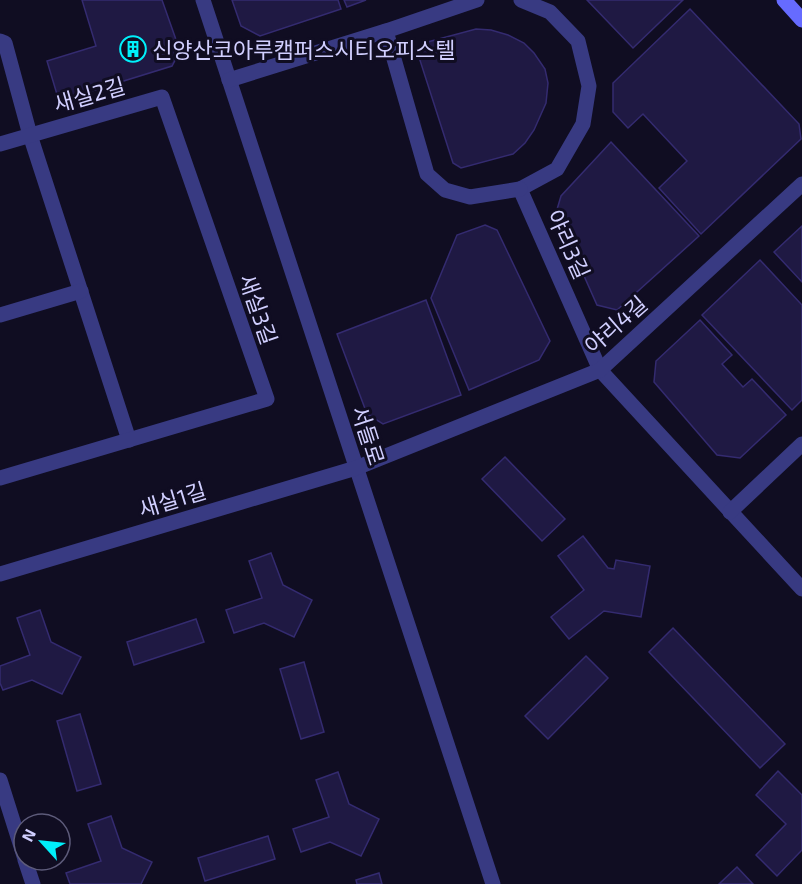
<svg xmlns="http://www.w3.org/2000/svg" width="802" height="884" font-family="'Exo 2','Noto Sans KR',sans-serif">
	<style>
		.building { fill: #1f1943; stroke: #342b70; stroke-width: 1.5 }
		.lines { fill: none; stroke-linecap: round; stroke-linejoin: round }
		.street { stroke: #383a82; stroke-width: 15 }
		.secondary { stroke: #666bff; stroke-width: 15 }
		.labels { text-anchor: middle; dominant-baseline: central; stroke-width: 6; stroke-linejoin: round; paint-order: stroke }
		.poi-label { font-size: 22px; fill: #d1cfff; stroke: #100d22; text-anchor: start }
		.street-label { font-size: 22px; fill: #d1cfff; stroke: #100d22 }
	</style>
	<rect width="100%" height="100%" fill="#100d22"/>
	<!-- building -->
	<g class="building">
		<path d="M82 0H162L180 51 172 66 59 101 47 61 96 46Z"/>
		<path d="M232 0H338L341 9 260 36 241 26Z"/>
		<path d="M344 0H366L347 7Z"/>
		<path d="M587 0H683L633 48Z"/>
		<path d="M690 9 799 124 801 139 701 234 659 188 687 161 643 114 628 128 613 112V83Z"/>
		<path d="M476 29 491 30 508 35 524 43 534 53 545 69 548 83 546 103 534 130 525 143 513 154 461 168 453 163 417 51 424 43Z"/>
		<path d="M611 142 699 236 617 310 597 305 556 213 561 196Z"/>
		<path d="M485 225 497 230 550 341 539 360 469 390 431 298 457 235Z"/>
		<path d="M802 226V282L774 252Z"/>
		<path d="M760 260 802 305V400L792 410 702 315Z"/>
		<path d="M426 300 461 395 383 424 367 414 337 334Z"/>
		<path d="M700 320 732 355 722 364 743 387 752 379 786 415 740 458 717 455 654 382 656 361Z"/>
		<path d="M505 457 565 519 542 541 482 479Z"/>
		<path d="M583 536 608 568 614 569 616 560 650 566 641 617 604 611 569 639 551 617 584 590 558 556Z"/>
		<path d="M271 553 283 585 312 600 294 637 264 623 234 633 226 610 262 598 249 561Z"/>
		<path d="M40 610 51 642 81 657 62 694 32 680 3 690 0 683V666L30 655 17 618Z"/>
		<path d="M196 619 204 642 134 665 127 642Z"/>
		<path d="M673 628 785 744 760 768 649 652Z"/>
		<path d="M586 656 608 678 548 739 525 716Z"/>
		<path d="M304 662 324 732 301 739 280 669Z"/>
		<path d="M80 714 101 784 77 791 57 721Z"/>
		<path d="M778 771 802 795V850L777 876 756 855 786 824 756 795Z"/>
		<path d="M338 772 349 804 379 819 361 856 330 842 301 852 293 829 329 817 316 780Z"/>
		<path d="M111 816 122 848 152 862 141 884H70L66 873 101 861 88 824Z"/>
		<path d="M268 836 275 859 205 881 198 858Z"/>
		<path d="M737 867 753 884H719Z"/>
		<path d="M379 873 382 884H357L356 880Z"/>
	</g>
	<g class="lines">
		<!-- street -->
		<g class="street">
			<path d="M203 0 493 884"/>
			<path d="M521 0 550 12 578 41 589 86 583 124 557 169 520 189 600 370 802 589"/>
			<path d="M386 31 427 174 445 190 470 197 520 189"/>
			<path d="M0 41 5 43 30 135 129 440"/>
			<path d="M229 80 386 31 477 0"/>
			<path d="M0 144 162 97 267 399 0 478"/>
			<path d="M0 315 81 291"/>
			<path d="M730 512 802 444"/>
			<path d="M0 574 356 468 600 370 802 184"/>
			<path d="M0 780 24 856"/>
			<path d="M25 860 33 884"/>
		</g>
		<!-- secondary -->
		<path class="secondary" d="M784 0 802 20"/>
	</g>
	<!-- icons -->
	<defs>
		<g id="building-ring" transform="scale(1.35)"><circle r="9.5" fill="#100d22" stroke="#00f0fa" stroke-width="1.5"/><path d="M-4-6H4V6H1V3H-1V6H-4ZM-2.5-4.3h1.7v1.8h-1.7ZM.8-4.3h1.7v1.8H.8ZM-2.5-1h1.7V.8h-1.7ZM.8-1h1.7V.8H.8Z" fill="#00f0fa"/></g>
	</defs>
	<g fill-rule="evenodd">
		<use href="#building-ring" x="133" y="49"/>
	</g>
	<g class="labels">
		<!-- poi labels -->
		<g class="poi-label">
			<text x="152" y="49">신양산코아루캠퍼스시티오피스텔</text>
		</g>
		<!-- street labels -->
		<g class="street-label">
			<text transform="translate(89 94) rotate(-16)">새실2길</text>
			<text transform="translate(569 244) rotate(66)">야리3길</text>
			<text transform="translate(259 309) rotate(71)">새실3길</text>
			<text transform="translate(615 324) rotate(-41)">야리4길</text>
			<text transform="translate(369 435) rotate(72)">서들로</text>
			<text transform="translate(172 499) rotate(-17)">새실1길</text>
		</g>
	</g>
	<!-- north arrow -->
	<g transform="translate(42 842) rotate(297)"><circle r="28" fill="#100d22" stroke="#5d5b7a" stroke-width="1.5"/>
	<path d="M0-4.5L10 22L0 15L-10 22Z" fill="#00f0fa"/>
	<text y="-9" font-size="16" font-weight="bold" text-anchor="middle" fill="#d1cfff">N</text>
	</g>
</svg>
